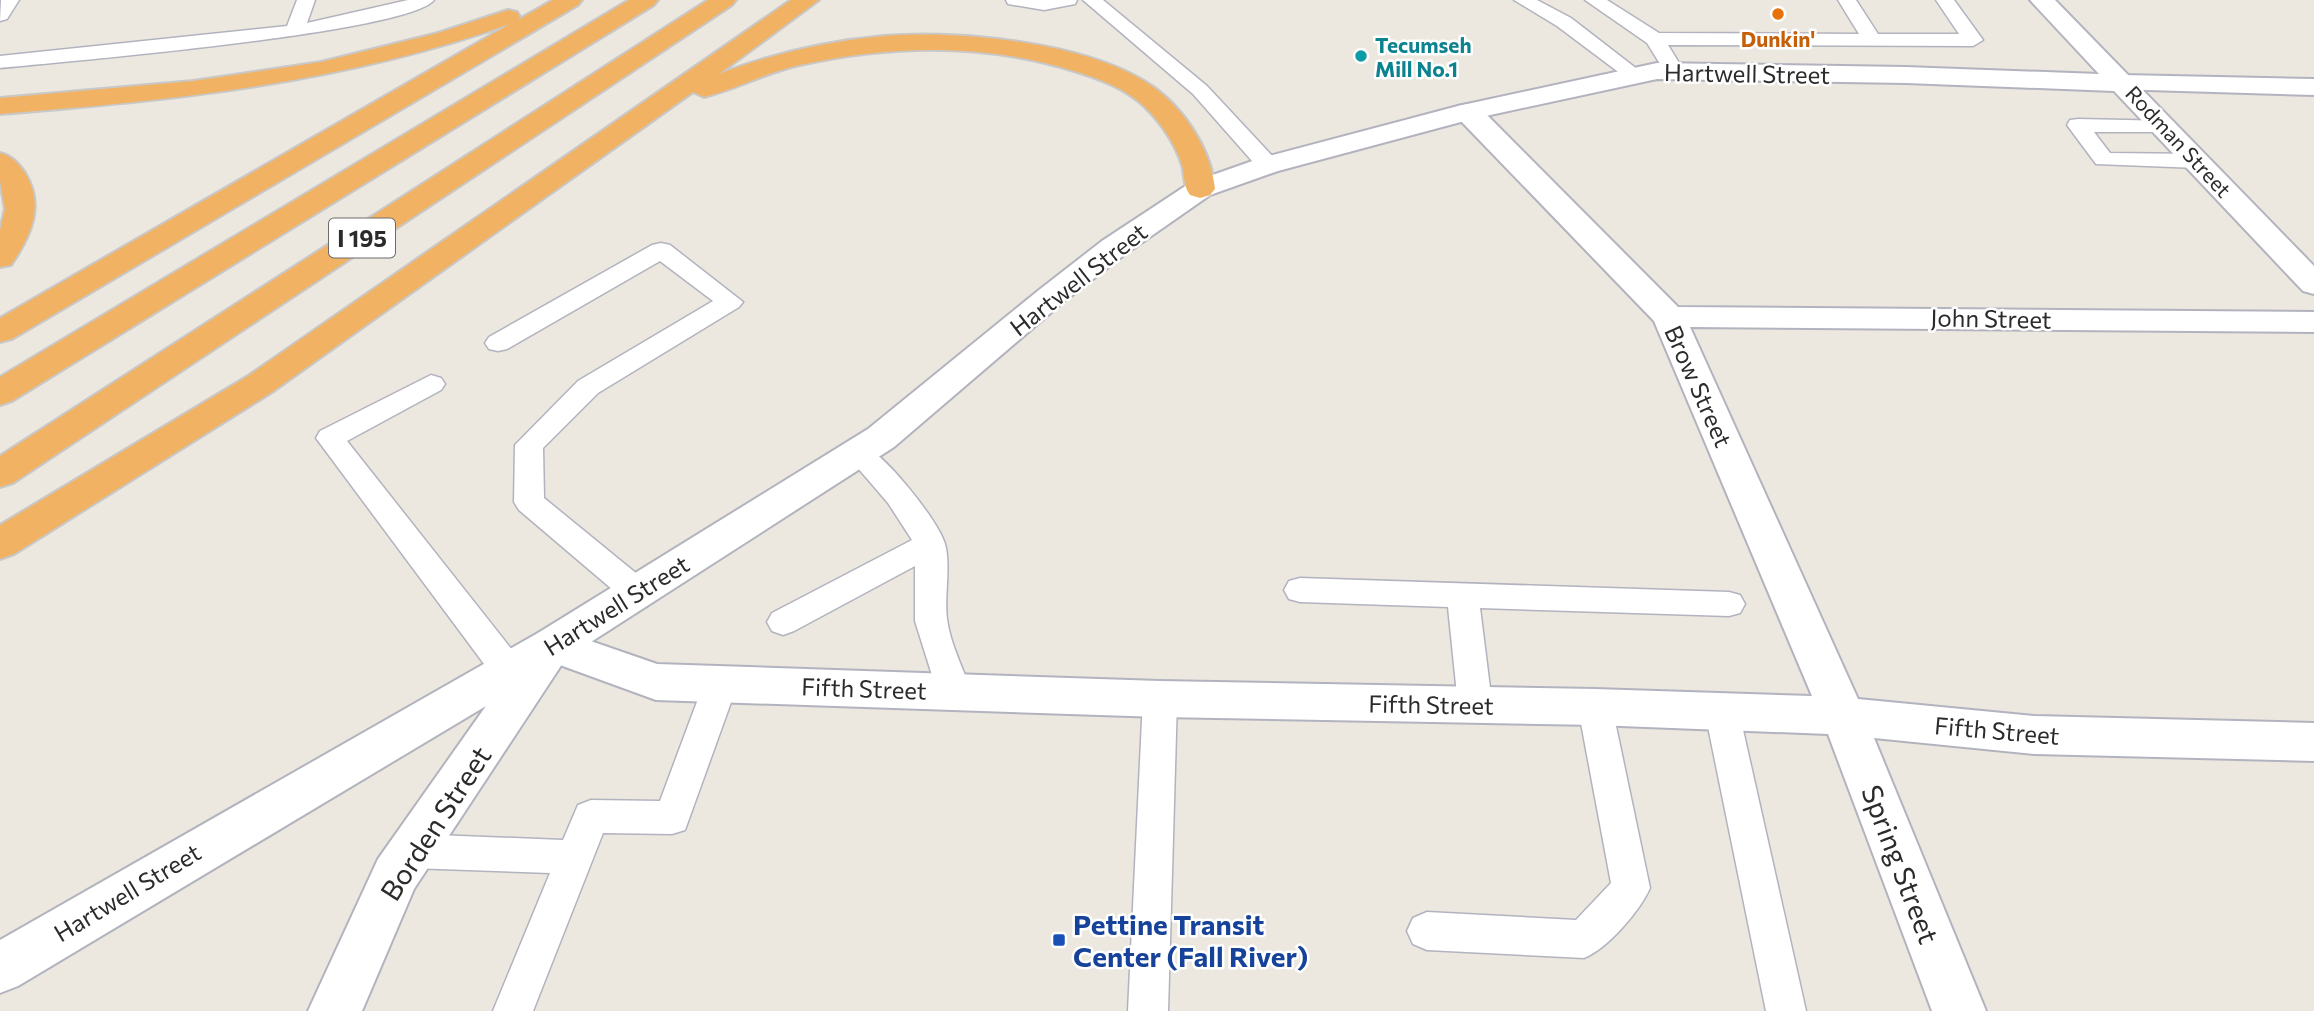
<svg xmlns="http://www.w3.org/2000/svg" width="2314" height="1011" font-family="Commissioner,sans-serif">
	<style>
		.lines { fill: none; stroke-linecap: round; stroke-linejoin: round }
		.lane-casing { stroke: #b2b3be; stroke-width: 3 }
		.street-casing { stroke: #b2b3be; stroke-width: 4 }
		.secondary-casing { stroke: #b2b3be; stroke-width: 4 }
		.highway-casing { stroke: #c8c8c8; stroke-width: 4 }
		.lane { fill: #fff; fill-rule: evenodd }
		.street { fill: #fff; fill-rule: evenodd }
		.secondary { fill: #fff; fill-rule: evenodd }
		.highway { fill: #f2b264; fill-rule: evenodd }
		.food-dot { fill: #e8710a; stroke: #fff; stroke-width: 2.5 }
		.culture-dot { fill: #0f9aa8; stroke: #fff; stroke-width: 2.5 }
		.transit-dot { fill: #1a4fb4; stroke: #fff; stroke-width: 2.5 }
		.labels { text-anchor: middle; dominant-baseline: central; stroke-width: 5; stroke-linejoin: round; paint-order: stroke }
		.far-food-label { font-size: 21px; font-weight: bold; fill: #c56008; stroke: #fff }
		.far-culture-label { font-size: 21px; font-weight: bold; fill: #0d838f; stroke: #fff; text-anchor: start }
		.far-street-label { font-size: 21px; fill: #2b2b2b; stroke: #fff }
		.shield { fill: #fff; stroke: #6b6b6b; stroke-width: 2 }
		.shield-label { font-size: 23px; font-weight: bold; fill: #2b2b2b }
		.street-label { font-size: 24px; fill: #2b2b2b; stroke: #fff }
		.near-street-label { font-size: 28px; fill: #2b2b2b; stroke: #fff }
		.near-transit-label { font-size: 28px; font-weight: bold; fill: #164399; stroke: #fff; text-anchor: start }
	</style>
	<rect width="100%" height="100%" fill="#ece8df"/>
	<g class="lines">
		<!-- lane casing -->
		<g class="lane-casing">
			<g id="lane">
				<path d="M19 0 7 19 0 21 1 0Z"/>
				<path d="M297 0H315L307 23 408 0H434C408 33 61 62 0 68V56L287 26Z"/>
				<path d="M1006 0H1077L1075 4 1044 10 1008 4Z"/>
				<path d="M1083 0H1103L1207 86 1276 160 1279 165 1276 170H1260L1193 94Z"/>
				<path d="M1514 0H1537L1571 18 1646 76 1643 80H1629L1557 26Z"/>
				<path d="M1585 0H1607L1659 33 1859 34 1838 0H1856L1878 34H1959L1936 0H1954L1983 40 1973 46 1668 45 1684 71 1681 75H1667L1647 43Z"/>
				<path d="M2078 119 2173 121 2176 126 2173 131 2165 132H2094L2110 153 2198 154 2206 156 2209 161 2206 166 2198 168 2096 164 2067 125 2070 120Z"/>
				<path d="M661 243 670 245 743 302 739 307 598 393 543 448 544 498 648 583 653 592 648 601 637 604 626 601 519 510 514 502 515 445 578 381 713 301 660 261 507 349 498 351 489 349 485 343 489 337 652 245Z"/>
				<path d="M431 375 441 378 445 384 441 390 347 441 520 660 525 670 520 680 508 683 496 680 316 438 320 431Z"/>
				<path d="M859 443C882 450 938 520 945 544 951 565 944 597 947 619 950 643 963 668 971 691L966 701 954 705 942 701 937 691 915 621V566L794 631 783 635 772 631 767 622 772 613 912 540 888 503 845 453 849 446Z"/>
				<path d="M1300 578 1729 592 1740 595 1745 604 1740 613 1729 616 1480 608 1492 704 1487 714 1475 718 1463 714 1458 704 1448 607 1300 602 1289 599 1284 590 1289 581Z"/>
				<path d="M721 669 733 673 738 683 685 830 672 834 603 833 533 1011H493L550 873 411 868 398 863 392 851 398 839 411 834 563 840 578 805 591 800 660 801 704 683 709 673Z"/>
				<path d="M1160 685 1172 689 1177 699 1168 1011H1128L1143 699 1148 689Z"/>
				<path d="M1595 693 1607 697 1612 707 1650 888C1640 911 1607 949 1584 958L1427 950 1413 944 1407 931 1413 918 1427 912 1576 920 1611 883 1578 707 1583 697Z"/>
				<path d="M1722 698 1734 702 1739 712 1806 1011H1766L1705 712 1710 702Z"/>
			</g>
		</g>
		<!-- street casing -->
		<g class="street-casing">
			<g id="street">
				<path d="M2123 75 2314 79V95L2114 89 2110 83 2114 77Z"/>
				<path d="M1468 104 1478 106 1678 307 2314 312V332L1690 327 1858 699 2035 716 2314 723V761L2035 754 1874 738 1986 1011H1932L1828 734 1595 725 1160 717 656 700 538 657 532 645 538 633 553 628 657 664 1160 681 1595 689 1812 696 1654 321 1458 118 1454 112 1458 106Z"/>
			</g>
		</g>
		<!-- secondary casing -->
		<g class="secondary-casing">
			<path id="secondary" d="M2030 0H2055L2314 266V294L2303 291 2114 91 1906 83 1657 79 1472 119 1278 171 1210 195 1124 255 1061 304 894 447 566 658 414 889 362 1011H308L378 859 486 706 18 986 0 993V940L538 633 868 429 1039 290 1102 241 1190 183 1258 159 1458 106 1657 63 1906 67 2099 74Z"/>
		</g>
		<!-- highway casing -->
		<g class="highway-casing">
			<g id="highway">
				<path d="M553 0H582L578 5 12 339 0 342V318L510 24C343 83 176 100 0 114V98L193 81 321 62 438 33 508 10 517 12 520 17 518 20Z"/>
				<path d="M629 0H658L654 5 12 401 0 405V377Z"/>
				<path d="M708 0H736L732 5 13 483 0 487V456Z"/>
				<path d="M791 0H819L719 74C771 54 828 41 884 36 958 30 1080 42 1144 81 1180 102 1211 147 1215 189L1210 195 1200 198 1190 195C1183 186 1185 175 1182 165 1175 143 1161 123 1145 107 1125 88 1100 79 1074 71 985 43 890 45 800 65 767 72 737 89 704 97L693 92 272 392 14 554 0 559V525L248 376Z"/>
				<path d="M0 153C12 156 18 163 25 173 45 205 31 236 11 265L0 267V230L5 209 0 181Z"/>
			</g>
		</g>
		<!-- lane -->
		<use href="#lane" class="lane"/>
		<!-- street -->
		<use href="#street" class="street"/>
		<!-- secondary -->
		<use href="#secondary" class="secondary"/>
		<!-- highway -->
		<use href="#highway" class="highway"/>
	</g>
	<!-- markers -->
	<circle class="food-dot" cx="1778" cy="14" r="7"/>
	<circle class="culture-dot" cx="1361" cy="56" r="7"/>
	<rect class="transit-dot" x="1052" y="933" width="14" height="14" rx="3.5"/>
	<g class="labels">
		<!-- far-food labels -->
		<g class="far-food-label">
			<text x="1778" y="38">Dunkin'</text>
		</g>
		<!-- far-culture labels -->
		<g class="far-culture-label">
			<text x="1375" y="44">Tecumseh<tspan x="1375" dy="24">Mill No.1</tspan></text>
		</g>
		<!-- far-street labels -->
		<g class="far-street-label">
			<text transform="translate(2179 141) rotate(47)">Rodman Street</text>
		</g>
		<!-- shield labels -->
		<rect class="shield" x="329" y="218.5" width="66" height="39" rx="5"/>
		<g class="shield-label">
			<text x="362" y="238">I 195</text>
		</g>
		<!-- street labels -->
		<g class="street-label">
			<text transform="translate(1747 73) rotate(1)">Hartwell Street</text>
			<text transform="translate(1078 279) rotate(-38)">Hartwell Street</text>
			<text transform="translate(1991 318) rotate(1)">John Street</text>
			<text transform="translate(1699 386) rotate(66)">Brow Street</text>
			<text transform="translate(616 605) rotate(-32)">Hartwell Street</text>
			<text transform="translate(864 688) rotate(2)">Fifth Street</text>
			<text transform="translate(1431 704) rotate(1)">Fifth Street</text>
			<text transform="translate(1997 730) rotate(5)">Fifth Street</text>
			<text transform="translate(127 892) rotate(-31)">Hartwell Street</text>
		</g>
		<!-- near-street labels -->
		<g class="near-street-label">
			<text transform="translate(435 823) rotate(-57)">Borden Street</text>
			<text transform="translate(1901 864) rotate(69)">Spring Street</text>
		</g>
		<!-- near-transit labels -->
		<g class="near-transit-label">
			<text x="1073" y="924">Pettine Transit<tspan x="1073" dy="32">Center (Fall River)</tspan></text>
		</g>
	</g>
</svg>
